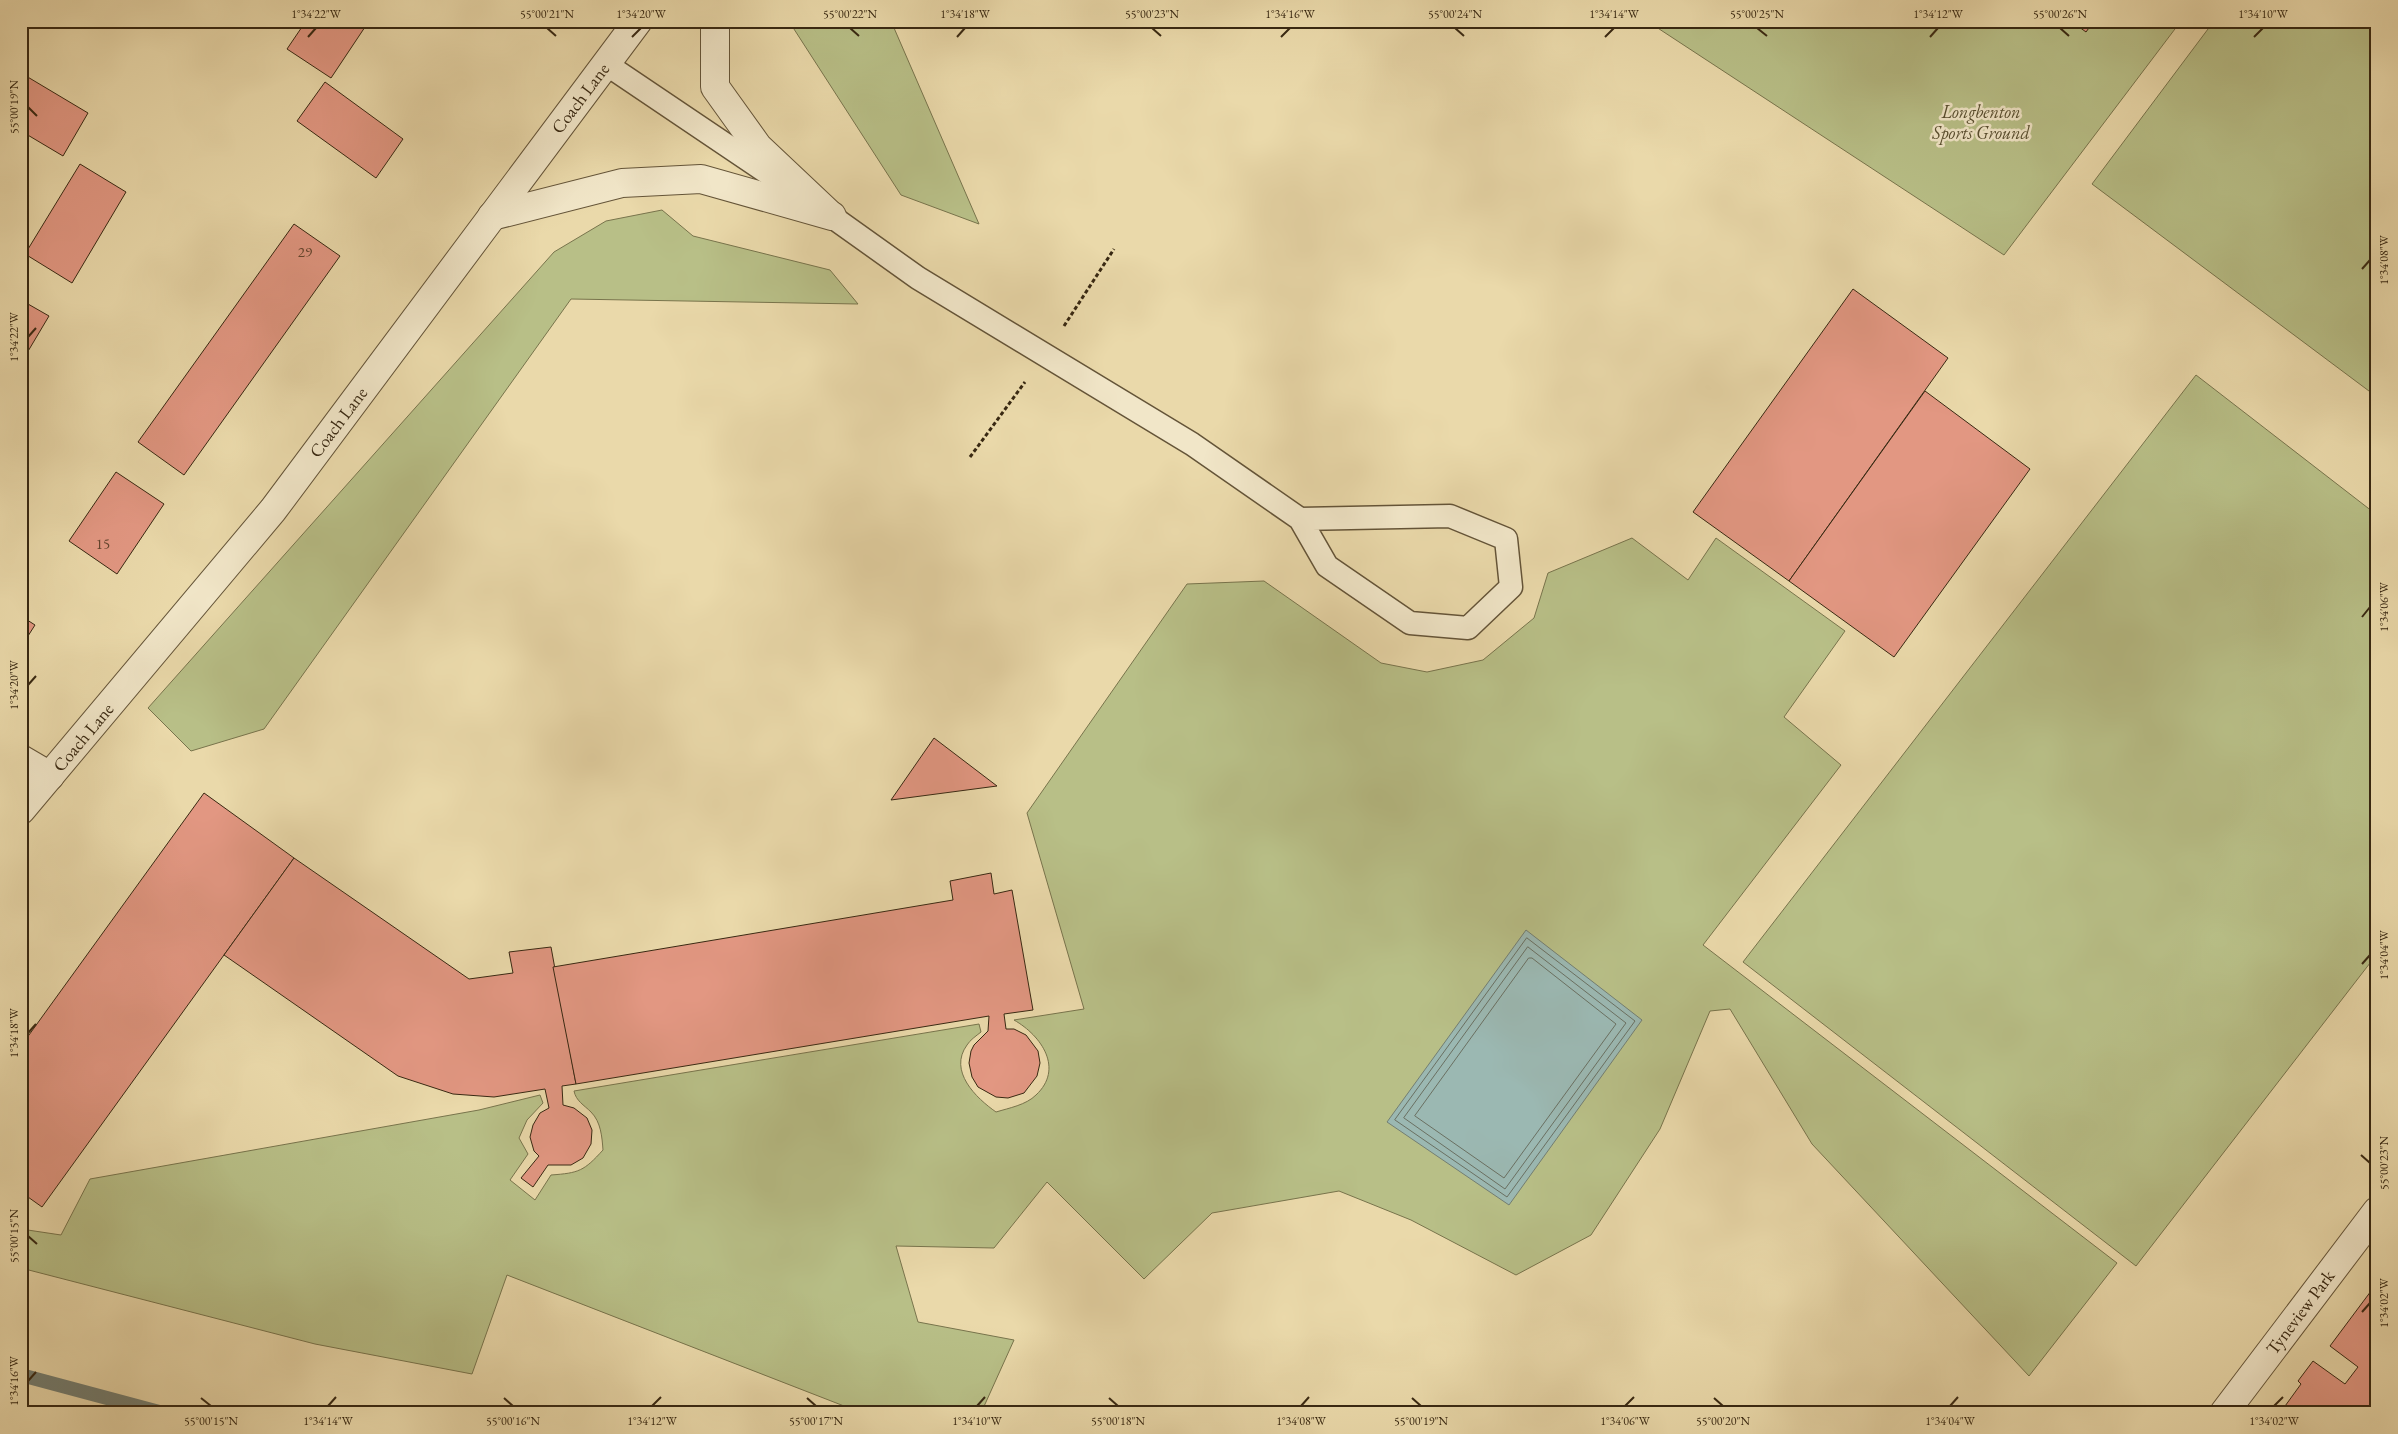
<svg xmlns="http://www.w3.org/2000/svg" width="2398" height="1434" font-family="'EB Garamond',serif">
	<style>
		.green { fill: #b8bf87; stroke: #78744c }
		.water { fill: #9bb8b2; stroke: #737e72 }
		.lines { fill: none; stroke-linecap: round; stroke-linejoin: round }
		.shore { stroke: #6a7062; stroke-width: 1 }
		.stream { stroke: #737e72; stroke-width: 14 }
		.building { fill: #e29782; stroke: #382812 }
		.service-casing { stroke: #645438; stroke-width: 25 }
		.minor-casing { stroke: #645438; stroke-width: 30 }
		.tertiary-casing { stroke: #645438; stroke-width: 30 }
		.path { stroke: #382812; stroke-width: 3; stroke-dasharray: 4 2.5; stroke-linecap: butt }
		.service { stroke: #f1e6c8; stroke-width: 22 }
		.minor { stroke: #f1e6c8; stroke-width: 28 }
		.tertiary { stroke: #f1e6c8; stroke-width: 28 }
		.ticks { fill: none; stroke: #382812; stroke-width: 2 }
		.labels { text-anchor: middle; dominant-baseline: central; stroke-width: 5; stroke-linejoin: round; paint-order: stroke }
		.number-label { font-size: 15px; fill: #62442e }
		.street-label { font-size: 18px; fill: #382812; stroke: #f1e6c8 }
		.park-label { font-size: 18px; font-style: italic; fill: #584e2f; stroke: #f1e6c8 }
		.neatline { fill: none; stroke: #382812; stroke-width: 2 }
		.ticks-label { font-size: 12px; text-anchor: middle; fill: #382812 }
	</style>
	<rect width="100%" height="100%" fill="#ead9aa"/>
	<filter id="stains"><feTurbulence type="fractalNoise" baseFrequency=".004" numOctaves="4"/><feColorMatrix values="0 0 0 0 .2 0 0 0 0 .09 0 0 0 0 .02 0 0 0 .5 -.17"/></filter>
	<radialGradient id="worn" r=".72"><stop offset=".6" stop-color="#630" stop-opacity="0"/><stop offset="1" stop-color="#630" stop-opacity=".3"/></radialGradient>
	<!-- green -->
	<g class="green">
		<path d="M755 21H891L979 224 901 195 792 26Z"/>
		<path d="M1647 21H2181L2004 255Z"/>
		<path d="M2214 21H2377V397L2092 184Z"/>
		<path d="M662 210 693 236 830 270 858 304 571 299 264 729 191 751 148 708 554 252 606 221Z"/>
		<path d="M2196 375 2377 515V954L2136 1266 1743 962Z"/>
		<path d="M1632 538 1688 580 1716 538 1845 631 1784 717 1841 765 1703 945 2117 1263 2029 1376 1812 1144 1730 1009 1710 1011 1660 1129 1591 1235 1516 1275 1411 1220 1339 1191 1212 1213 1144 1279 1047 1182 994 1248 896 1246 918 1322 1014 1340 981 1413H862L507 1275 472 1374 315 1344 21 1268V1229L61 1235 90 1179 479 1110 540 1095 543 1103 527 1120 519 1138 528 1154 510 1180 535 1200 551 1175C579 1173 584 1171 603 1150 602 1137 601 1122 591 1112 584 1105 576 1101 574 1091L979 1024 981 1032C976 1036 970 1040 967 1045 948 1071 976 1098 996 1112 1009 1108 1026 1105 1036 1095 1064 1069 1042 1036 1014 1020L1084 1009 1027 813 1187 584 1264 581 1381 663 1427 672 1483 660 1534 618 1548 573Z"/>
	</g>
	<!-- water -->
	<path class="water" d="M1526 930 1642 1020 1509 1205 1387 1122Z"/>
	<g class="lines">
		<!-- shore -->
		<g class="shore">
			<path d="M1527 938 1635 1021 1507 1197 1395 1120Z"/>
			<path d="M1528 947 1626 1023 1505 1189 1404 1118Z"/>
			<path d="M1529 958H1532L1616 1024 1504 1178 1415 1116Z"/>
		</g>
		<!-- stream -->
		<path class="stream" d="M21 1375 163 1413"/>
	</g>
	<!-- building -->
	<g class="building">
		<path d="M306 21H369L331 78 287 49Z"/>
		<path d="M2071 21H2094L2086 32Z"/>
		<path d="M21 73 88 113 63 156 21 131Z"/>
		<path d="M325 82 403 139 376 178 297 121Z"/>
		<path d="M80 164 126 192 72 283 25 254Z"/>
		<path d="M294 224 340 256 184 475 138 442Z"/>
		<path d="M1853 289 1948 358 1789 581 1693 512Z"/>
		<path d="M21 300 49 316 21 363Z"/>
		<path d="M1925 391 2030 469 1894 657 1789 581Z"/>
		<path d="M116 472 164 504 117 574 69 541Z"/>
		<path d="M21 616 35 625 21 647Z"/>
		<path d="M934 738 997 786 891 800Z"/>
		<path d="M204 793 294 858 42 1207 21 1192V1046Z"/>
		<path d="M294 858 469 979 513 973 509 952 551 947 576 1084 562 1086 563 1105 574 1108 587 1118 592 1130 591 1144 583 1158 571 1165H548L533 1187 521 1178 539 1156 534 1151 530 1137 533 1125 540 1113 549 1108 545 1089 494 1097 453 1094 398 1076 224 955Z"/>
		<path d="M991 873 994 894 1012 890 1033 1010 1004 1014 1006 1029H1014L1026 1035 1038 1051 1040 1063 1037 1076 1024 1093 1008 1098 996 1097 978 1087 972 1077 969 1063 971 1051 974 1045 988 1031 989 1016 576 1084 553 967 953 900 950 881Z"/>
		<path d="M2377 1283V1413H2280L2301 1384 2298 1381 2313 1361 2345 1384 2358 1367 2330 1346Z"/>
	</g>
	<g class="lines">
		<!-- service casing -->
		<g class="service-casing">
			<g id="service">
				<path d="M606 64 784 184"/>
				<path d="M817 206 918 278 1192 444 1300 519 1327 566 1410 623 1468 628 1511 587 1506 539 1450 516 1300 519"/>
			</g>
		</g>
		<!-- minor casing -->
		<g class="minor-casing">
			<g id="minor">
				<path d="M21 759 50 776"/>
				<path d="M2224 1413 2377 1211"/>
			</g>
		</g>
		<!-- tertiary casing -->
		<g class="tertiary-casing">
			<g id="tertiary">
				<path d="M715 21V87L758 147 828 213"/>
				<path d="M492 216 622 183 701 179 832 216"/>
				<path d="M21 810 273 510 638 21"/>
			</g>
		</g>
		<!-- path -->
		<g class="path">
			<path d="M1064 326 1114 249"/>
			<path d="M970 457 1025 382"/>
		</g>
		<!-- service -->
		<use href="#service" class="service"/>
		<!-- minor -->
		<use href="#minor" class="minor"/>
		<!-- tertiary -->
		<use href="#tertiary" class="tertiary"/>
	</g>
	<!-- ticks -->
	<path class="ticks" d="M547 28 556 36M850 28 859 36M1152 28 1161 36M1455 28 1464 36M1757 28 1767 36M2060 28 2069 36M308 37 316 28M632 37 641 28M957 37 965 28M1281 37 1290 28M1605 37 1614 28M1930 37 1938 28M2254 37 2263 28M28 107 37 116M2362 269 2370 260M28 337 36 328M2362 617 2370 607M28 685 36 676M2362 964 2370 955M28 1033 36 1024M2361 1155 2370 1163M28 1236 37 1244M2362 1312 2370 1303M28 1381 36 1372M201 1398 211 1406M504 1398 513 1406M807 1398 816 1406M1109 1398 1118 1406M1412 1398 1421 1406M1714 1398 1723 1406M328 1406 336 1397M652 1406 661 1397M977 1406 985 1397M1301 1406 1309 1397M1625 1406 1634 1397M1950 1406 1958 1397M2274 1406 2283 1397"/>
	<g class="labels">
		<!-- number labels -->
		<g class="number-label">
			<text x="305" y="251">29</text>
			<text x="103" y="543">15</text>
		</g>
		<!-- street labels -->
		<g class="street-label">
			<text transform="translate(580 98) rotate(-53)">Coach Lane</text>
			<text transform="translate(338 422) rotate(-53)">Coach Lane</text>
			<text transform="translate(83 737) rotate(-50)">Coach Lane</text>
			<text transform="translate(2300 1312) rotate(-53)">Tyneview Park</text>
		</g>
		<!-- park labels -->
		<g class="park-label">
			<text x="1981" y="111">Longbenton<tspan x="1981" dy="21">Sports Ground</tspan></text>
		</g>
	</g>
	<!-- margin -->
	<rect width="2398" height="1434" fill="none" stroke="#ead9aa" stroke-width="55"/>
	<rect x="28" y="28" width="2342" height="1378" class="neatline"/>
	<g class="ticks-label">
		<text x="316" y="18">1°34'22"W</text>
		<text x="547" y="18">55°00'21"N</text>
		<text x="641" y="18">1°34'20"W</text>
		<text x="850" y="18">55°00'22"N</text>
		<text x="965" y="18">1°34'18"W</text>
		<text x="1152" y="18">55°00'23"N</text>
		<text x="1290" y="18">1°34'16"W</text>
		<text x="1455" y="18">55°00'24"N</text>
		<text x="1614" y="18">1°34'14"W</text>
		<text x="1757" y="18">55°00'25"N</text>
		<text x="1938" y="18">1°34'12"W</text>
		<text x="2060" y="18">55°00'26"N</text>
		<text x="2263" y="18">1°34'10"W</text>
		<text transform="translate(14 107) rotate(-90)" y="4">55°00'19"N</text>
		<text transform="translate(2384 260) rotate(-90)" y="4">1°34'08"W</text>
		<text transform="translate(14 337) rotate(-90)" y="4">1°34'22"W</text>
		<text transform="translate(2384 607) rotate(-90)" y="4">1°34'06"W</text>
		<text transform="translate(14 685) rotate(-90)" y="4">1°34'20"W</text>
		<text transform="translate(2384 955) rotate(-90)" y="4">1°34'04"W</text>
		<text transform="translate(14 1033) rotate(-90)" y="4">1°34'18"W</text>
		<text transform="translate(2384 1163) rotate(-90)" y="4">55°00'23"N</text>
		<text transform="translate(14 1236) rotate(-90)" y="4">55°00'15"N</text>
		<text transform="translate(2384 1303) rotate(-90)" y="4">1°34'02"W</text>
		<text transform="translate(14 1381) rotate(-90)" y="4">1°34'16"W</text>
		<text x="211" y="1425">55°00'15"N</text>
		<text x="328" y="1425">1°34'14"W</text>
		<text x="513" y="1425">55°00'16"N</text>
		<text x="652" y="1425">1°34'12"W</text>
		<text x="816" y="1425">55°00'17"N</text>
		<text x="977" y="1425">1°34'10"W</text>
		<text x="1118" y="1425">55°00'18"N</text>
		<text x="1301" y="1425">1°34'08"W</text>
		<text x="1421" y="1425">55°00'19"N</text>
		<text x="1625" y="1425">1°34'06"W</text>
		<text x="1723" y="1425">55°00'20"N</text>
		<text x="1950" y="1425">1°34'04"W</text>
		<text x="2274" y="1425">1°34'02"W</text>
	</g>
	<rect width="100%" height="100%" filter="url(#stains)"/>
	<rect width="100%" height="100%" fill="url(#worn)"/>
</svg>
